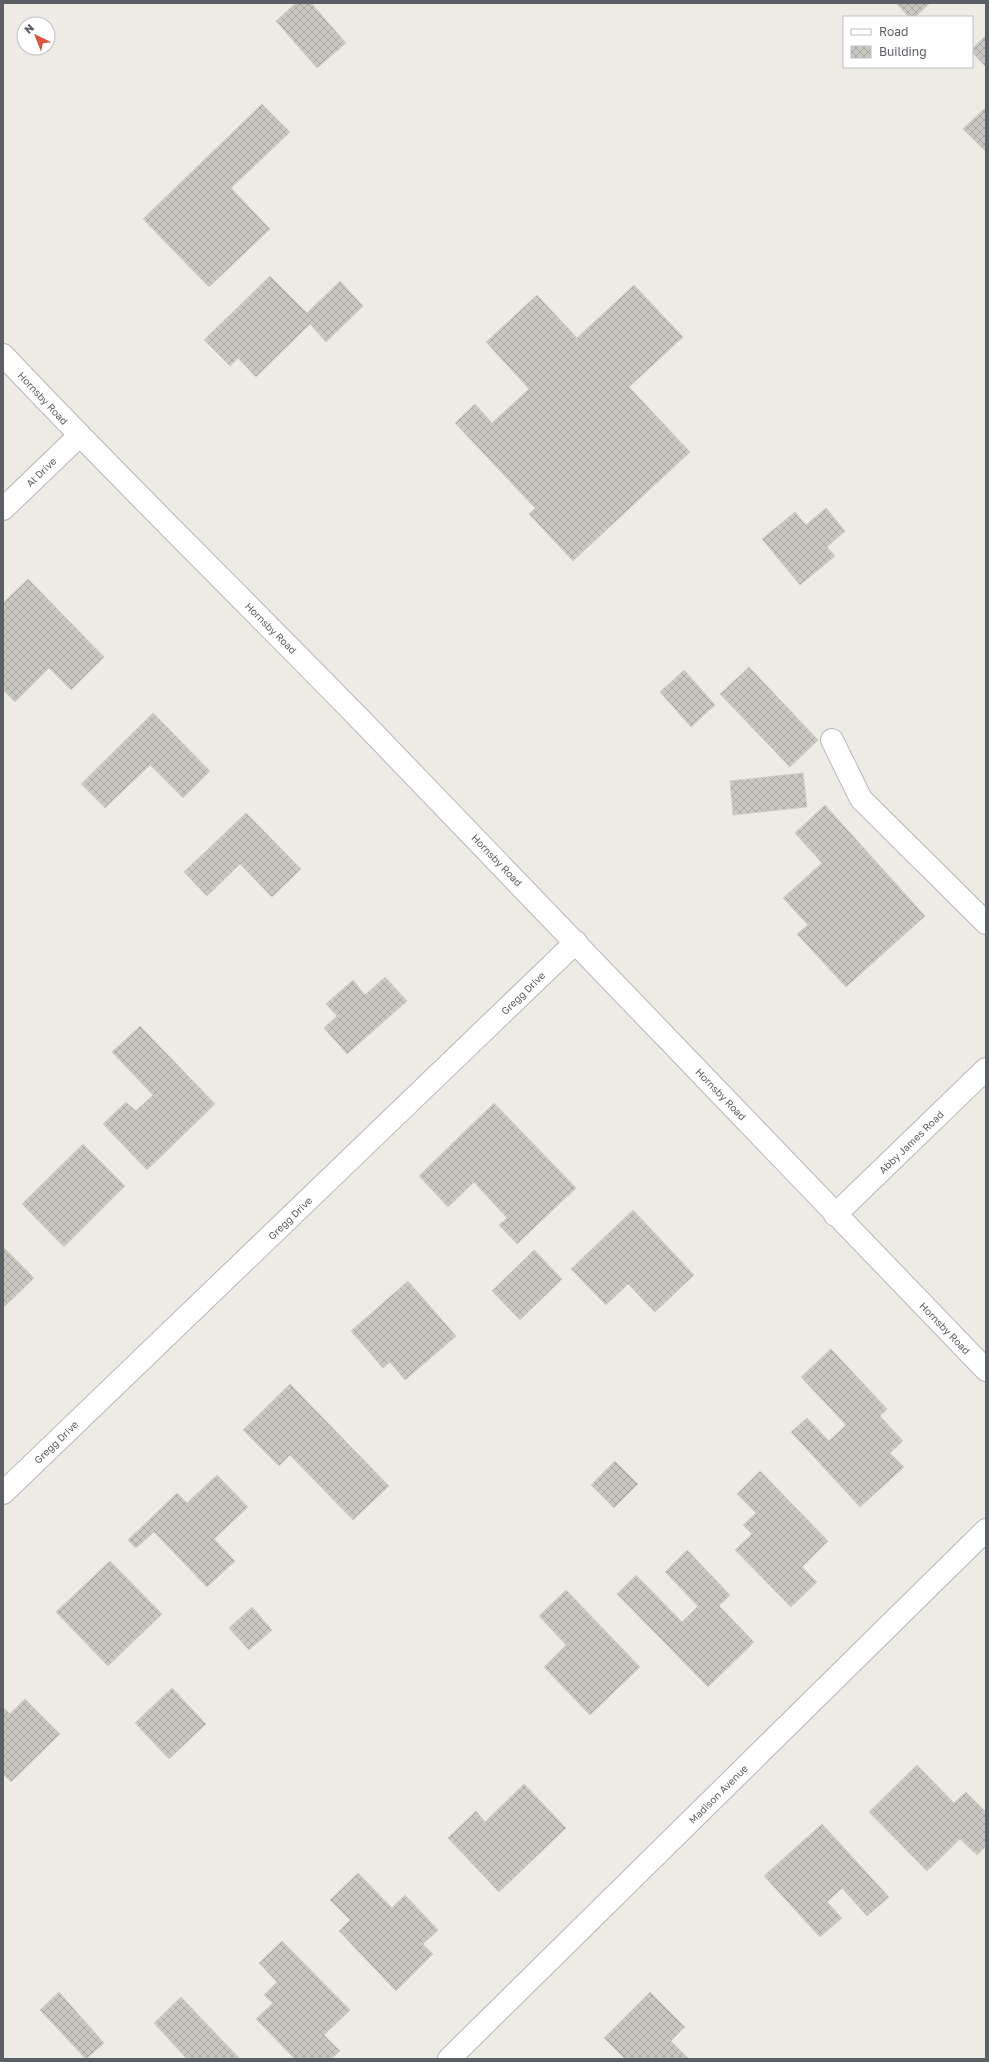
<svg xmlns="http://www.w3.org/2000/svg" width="989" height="2062" font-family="'Golos Text',sans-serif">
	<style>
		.building { fill: url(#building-cross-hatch); stroke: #d1cec2 }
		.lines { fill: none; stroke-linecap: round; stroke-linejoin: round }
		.minor-casing { stroke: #b5b8bc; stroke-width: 24 }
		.minor { stroke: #fff; stroke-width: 22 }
		.labels { text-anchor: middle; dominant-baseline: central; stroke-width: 4; stroke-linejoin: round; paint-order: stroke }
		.street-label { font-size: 10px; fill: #5b5e63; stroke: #fff }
	</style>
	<defs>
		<pattern id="building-cross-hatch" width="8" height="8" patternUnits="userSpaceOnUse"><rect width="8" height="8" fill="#cac8c2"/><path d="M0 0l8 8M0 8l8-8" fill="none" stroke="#a7a6a1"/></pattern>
	</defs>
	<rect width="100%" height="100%" fill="#edebe3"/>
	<!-- building -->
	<g class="building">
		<path d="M296 3H311L346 43 317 68 276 21Z"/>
		<path d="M896 3H930L915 17H909Z"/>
		<path d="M986 35V67L972 52V49Z"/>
		<path d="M262 104 290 132 231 188 270 229 209 287 143 219Z"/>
		<path d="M986 107V152L963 129Z"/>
		<path d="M270 276 307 313 340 281 363 306 326 342 310 324 256 377 238 358 230 366 204 340Z"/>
		<path d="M634 285 683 337 629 387 690 452 573 561 529 514 535 508 455 423 475 404 492 423 529 389 486 342 537 295 577 338Z"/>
		<path d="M826 508 845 531 827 547 835 556 800 585 762 539 795 512 806 525Z"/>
		<path d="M28 579 104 657 71 690 49 668 15 702 3 690V603Z"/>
		<path d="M749 667 818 740 790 767 720 694Z"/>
		<path d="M684 670 715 705 691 727 660 692Z"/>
		<path d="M153 713 210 771 183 798 150 765 105 808 81 784Z"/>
		<path d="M803 773 807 807 733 815 730 781Z"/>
		<path d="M825 805 925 916 846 987 797 934 808 925 783 898 822 863 795 833Z"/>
		<path d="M246 813 301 869 272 897 240 864 207 896 184 872Z"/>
		<path d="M385 977 407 1001 347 1054 324 1028 337 1016 326 1004 353 980 365 995Z"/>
		<path d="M140 1026 215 1104 147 1170 103 1124 126 1102 136 1111 153 1095 112 1052Z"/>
		<path d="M494 1103 576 1188 517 1244 499 1225 507 1218 474 1182 448 1207 419 1176Z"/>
		<path d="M83 1144 125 1186 64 1247 22 1204Z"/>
		<path d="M633 1210 694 1275 655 1312 628 1284 606 1305 571 1269Z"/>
		<path d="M3 1247 34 1278 3 1308Z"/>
		<path d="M534 1250 562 1279 520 1320 492 1291Z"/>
		<path d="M408 1281 456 1336 405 1380 390 1362 383 1368 351 1331Z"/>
		<path d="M831 1349 887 1409 880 1416 903 1441 890 1453 904 1467 860 1507 791 1432 807 1418 829 1441 846 1425 801 1377Z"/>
		<path d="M290 1384 389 1486 353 1520 290 1455 279 1466 243 1430Z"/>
		<path d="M615 1461 638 1484 614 1508 591 1485Z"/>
		<path d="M760 1471 828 1541 802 1567 817 1582 791 1607 735 1550 752 1534 743 1525 756 1513 737 1494Z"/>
		<path d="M217 1475 248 1507 214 1539 235 1561 207 1587 154 1532 136 1548 128 1540 177 1493 187 1503Z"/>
		<path d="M687 1550 730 1595 719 1606 754 1642 708 1687 617 1594 636 1575 682 1622 698 1606 665 1572Z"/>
		<path d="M110 1561 162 1614 108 1666 56 1612Z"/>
		<path d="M566 1590 640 1667 590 1715 544 1667 566 1645 539 1616Z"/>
		<path d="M252 1607 272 1630 249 1650 229 1628Z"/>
		<path d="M172 1688 206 1724 169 1759 135 1723Z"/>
		<path d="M25 1699 60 1734 11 1782 3 1774V1707L10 1714Z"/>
		<path d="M917 1765 954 1803 966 1792 986 1812V1846L977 1855 960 1839 927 1871 869 1812Z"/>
		<path d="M524 1784 566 1828 499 1892 448 1838 476 1811 485 1822Z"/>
		<path d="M822 1824 889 1897 867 1916 842 1888 827 1902 842 1918 820 1937 764 1876Z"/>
		<path d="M358 1873 392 1908 405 1895 438 1930 423 1944 433 1954 396 1991 339 1931 350 1920 330 1900Z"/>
		<path d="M282 1941 350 2010 324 2035 340 2051 331 2059H295L256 2019 273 2003 264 1995 277 1982 259 1963Z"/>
		<path d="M59 1992 104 2043 86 2059 40 2010Z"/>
		<path d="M650 1992 685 2027 671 2041 689 2059H625L604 2038Z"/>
		<path d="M181 1997 240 2059H187L154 2023Z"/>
	</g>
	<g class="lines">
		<!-- minor casing -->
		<g class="minor-casing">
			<g id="minor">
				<path d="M3 355C120 479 242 598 361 720 570 936 777 1154 986 1370"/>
				<path d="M3 509 79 436"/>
				<path d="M832 740 861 799 986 923"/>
				<path d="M835 1215 986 1069"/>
				<path d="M3 1493 576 942"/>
				<path d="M449 2059 986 1530"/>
			</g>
		</g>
		<!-- minor -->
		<use href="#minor" class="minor"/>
	</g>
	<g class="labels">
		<!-- street labels -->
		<g class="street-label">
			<text transform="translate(43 398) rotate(47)">Hornsby Road</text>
			<text transform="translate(41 472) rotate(-44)">Al Drive</text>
			<text transform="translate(271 628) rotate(45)">Hornsby Road</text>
			<text transform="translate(497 860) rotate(46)">Hornsby Road</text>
			<text transform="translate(523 993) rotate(-44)">Gregg Drive</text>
			<text transform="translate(721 1094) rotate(46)">Hornsby Road</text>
			<text transform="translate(911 1142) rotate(-44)">Abby James Road</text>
			<text transform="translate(290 1218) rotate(-44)">Gregg Drive</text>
			<text transform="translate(945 1328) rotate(46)">Hornsby Road</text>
			<text transform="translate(56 1442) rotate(-44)">Gregg Drive</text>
			<text transform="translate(718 1794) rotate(-45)">Madison Avenue</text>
		</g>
	</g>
	<!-- border -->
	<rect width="989" height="2062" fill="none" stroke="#5b5e63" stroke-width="8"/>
	<!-- legend -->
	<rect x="843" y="16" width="130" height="52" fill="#ffffff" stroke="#bdbfc1"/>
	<rect x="851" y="29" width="20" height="6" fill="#ffffff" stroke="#bdbfc1"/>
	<text x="879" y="36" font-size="12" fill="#5b5e63">Road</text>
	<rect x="851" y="46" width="20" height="12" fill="url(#building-cross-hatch)" stroke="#bdbfc1"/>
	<text x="879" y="56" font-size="12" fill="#5b5e63">Building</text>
	<!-- north arrow -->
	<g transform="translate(36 36) rotate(317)"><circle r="19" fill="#ffffff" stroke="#bdbfc1"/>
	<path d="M0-3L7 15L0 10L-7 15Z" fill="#dc543a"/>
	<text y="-6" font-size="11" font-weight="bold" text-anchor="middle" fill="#5b5e63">N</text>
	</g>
</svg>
